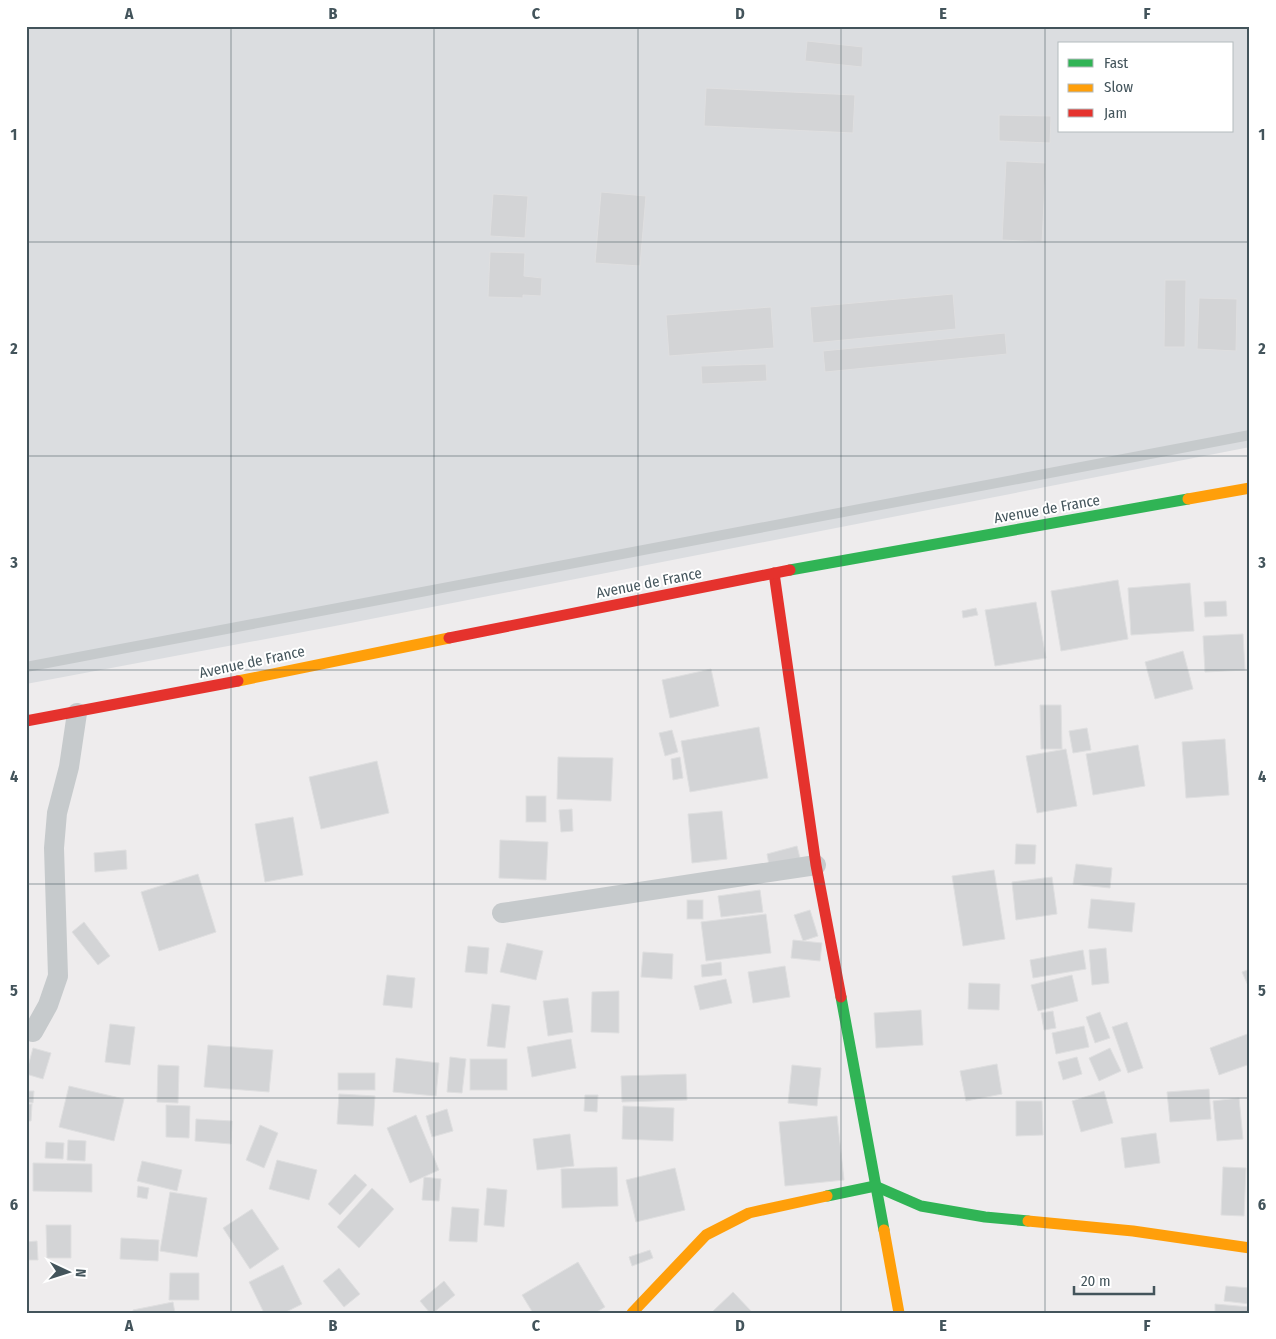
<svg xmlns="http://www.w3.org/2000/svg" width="1276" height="1339" font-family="'Fira Sans Condensed',sans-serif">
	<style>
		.airport { fill: #dbdde0; fill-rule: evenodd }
		.building { fill: #d3d4d6; stroke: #dfdfe0 }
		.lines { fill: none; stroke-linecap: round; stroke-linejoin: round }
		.lane { stroke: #c6cacc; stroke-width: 10 }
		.street { stroke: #c6cacc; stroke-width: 20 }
		.fast { stroke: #30b455; stroke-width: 11 }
		.slow { stroke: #ff9f0a; stroke-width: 11 }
		.jam { stroke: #e5322d; stroke-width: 11 }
		.grid { fill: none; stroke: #43545b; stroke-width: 1; stroke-opacity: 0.55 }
		.labels { text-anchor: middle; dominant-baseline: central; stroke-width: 4; stroke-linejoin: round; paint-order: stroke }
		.street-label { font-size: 15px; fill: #43545b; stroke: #fff }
		.neatline { fill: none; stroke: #43545b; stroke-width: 2 }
		.grid-label { font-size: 16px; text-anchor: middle; font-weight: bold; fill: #43545b }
	</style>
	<rect width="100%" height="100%" fill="#eeeced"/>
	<!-- airport -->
	<path class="airport" d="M26 26H1250V447L335 626 26 684ZM1060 44H1232V131H1060Z"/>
	<!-- building -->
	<g class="building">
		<path d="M807 41 863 47 862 67 805 61Z"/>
		<path d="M706 88 855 95 853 133 704 126Z"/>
		<path d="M999 115 1051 116 1050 143 999 141Z"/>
		<path d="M1006 161 1046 163 1042 242 1002 240Z"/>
		<path d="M601 192 646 196 640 266 595 263Z"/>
		<path d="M493 194 528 196 525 238 490 236Z"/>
		<path d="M490 252 525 253 524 276 542 278 541 296 523 295V298L488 297Z"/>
		<path d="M1165 280H1186L1185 347H1164Z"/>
		<path d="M953 294 956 329 813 343 810 307Z"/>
		<path d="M1199 298 1237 299 1236 351 1197 349Z"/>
		<path d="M771 307 774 348 669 356 666 315Z"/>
		<path d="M1005 333 1007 354 825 372 823 351Z"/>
		<path d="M766 364 767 381 702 384 701 366Z"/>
		<path d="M1118 580 1128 639 1061 651 1051 591Z"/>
		<path d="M1190 583 1194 631 1131 635 1128 588Z"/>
		<path d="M1226 601 1227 616 1205 617 1204 602Z"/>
		<path d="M1036 602 1046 658 995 666 985 610Z"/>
		<path d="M976 608 978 615 963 618 962 611Z"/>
		<path d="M1243 634 1245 670 1205 672 1203 636Z"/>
		<path d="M1183 651 1193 689 1155 699 1145 662Z"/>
		<path d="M711 669 719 706 670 718 662 680Z"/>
		<path d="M1040 705H1061L1062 749H1041Z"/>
		<path d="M759 727 768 778 690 792 681 741Z"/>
		<path d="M1087 728 1091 750 1073 753 1069 731Z"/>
		<path d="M672 730 678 752 665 756 659 733Z"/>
		<path d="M1225 739 1229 795 1186 798 1182 742Z"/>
		<path d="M1138 745 1145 786 1093 795 1086 754Z"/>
		<path d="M1066 749 1077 806 1037 813 1026 756Z"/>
		<path d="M558 757 613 758 611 801 557 799Z"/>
		<path d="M680 757 683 778 673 780 671 759Z"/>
		<path d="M377 761 389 813 321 829 309 777Z"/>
		<rect x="526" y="796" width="20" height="26"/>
		<path d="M572 809 573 831 561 832 559 810Z"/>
		<path d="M722 811 727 859 692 863 688 814Z"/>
		<path d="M293 817 303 875 265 882 255 824Z"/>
		<path d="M500 840 548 842 546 880 499 878Z"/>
		<path d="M1016 844 1036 845 1035 864H1015Z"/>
		<path d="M797 846 801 862 770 870 767 854Z"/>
		<path d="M126 850 127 869 95 872 94 853Z"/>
		<path d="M1076 864 1112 868 1110 888 1073 884Z"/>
		<path d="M994 870 1005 939 963 946 952 876Z"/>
		<path d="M198 874 216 932 159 951 141 892Z"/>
		<path d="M1052 877 1057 914 1016 920 1012 882Z"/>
		<path d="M760 890 763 912 721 917 718 896Z"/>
		<path d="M1091 899 1135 903 1132 932 1088 928Z"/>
		<rect x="687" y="900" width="16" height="19"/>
		<path d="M810 910 818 936 803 941 794 915Z"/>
		<path d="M766 914 771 953 706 961 701 922Z"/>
		<path d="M84 922 110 956 98 965 72 932Z"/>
		<path d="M793 940 822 943 820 961 791 958Z"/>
		<path d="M507 943 543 951 536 980 500 972Z"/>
		<path d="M468 946 489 948 487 974 465 972Z"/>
		<path d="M1106 948 1109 983 1092 985 1089 950Z"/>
		<path d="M1083 950 1086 969 1033 978 1030 960Z"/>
		<path d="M643 952 673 954 672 979 641 977Z"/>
		<path d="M721 962 722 975 702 977 701 965Z"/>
		<path d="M785 966 790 997 753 1003 748 972Z"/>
		<path d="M1250 969V990L1242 972Z"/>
		<path d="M387 975 415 978 412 1008 383 1005Z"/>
		<path d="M1072 975 1078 1001 1038 1011 1031 985Z"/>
		<path d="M726 979 732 1003 700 1010 694 986Z"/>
		<path d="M969 983 1000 984 999 1010 968 1009Z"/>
		<path d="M619 991V1033L591 1032 592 992Z"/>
		<path d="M568 998 573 1032 548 1036 543 1001Z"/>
		<path d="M492 1004 510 1006 505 1048 487 1046Z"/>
		<path d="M921 1010 923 1045 876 1048 874 1013Z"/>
		<path d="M1053 1011 1056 1028 1044 1030 1041 1013Z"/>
		<path d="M1100 1012 1110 1038 1095 1043 1086 1017Z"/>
		<path d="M1127 1022 1143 1068 1128 1073 1112 1027Z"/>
		<path d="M110 1024 135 1027 130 1065 105 1062Z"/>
		<path d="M1084 1026 1089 1047 1056 1054 1052 1033Z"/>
		<path d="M1250 1033V1064L1219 1075 1210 1048Z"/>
		<path d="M571 1039 576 1068 532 1077 527 1047Z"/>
		<path d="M208 1045 273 1050 269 1092 204 1087Z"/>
		<path d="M33 1048 51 1053 43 1079 26 1074Z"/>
		<path d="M1110 1048 1121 1071 1099 1081 1089 1058Z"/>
		<path d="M450 1057 466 1059 462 1093 447 1092Z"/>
		<path d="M1077 1057 1082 1074 1063 1080 1058 1062Z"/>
		<path d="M396 1058 439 1063 436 1096 393 1092Z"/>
		<rect x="470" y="1059" width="37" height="31"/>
		<path d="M997 1064 1002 1094 966 1101 960 1071Z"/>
		<path d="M158 1065 179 1066 178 1103 157 1102Z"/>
		<path d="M792 1065 821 1068 817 1106 788 1103Z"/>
		<rect x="338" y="1073" width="37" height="17"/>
		<path d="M686 1074 687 1100 622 1102 621 1076Z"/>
		<path d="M69 1086 124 1099 114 1141 59 1127Z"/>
		<path d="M1209 1089 1211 1119 1170 1122 1167 1092Z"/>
		<path d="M26 1091H34L33 1103 26 1102Z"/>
		<path d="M1104 1091 1113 1123 1081 1132 1072 1101Z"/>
		<path d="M339 1094 375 1096 373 1126 337 1124Z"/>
		<path d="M585 1095H598L597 1112 584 1111Z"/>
		<path d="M1239 1098 1243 1139 1217 1141 1213 1101Z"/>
		<path d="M1016 1101H1042L1043 1135 1016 1136Z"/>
		<path d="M26 1104H32L31 1121H26Z"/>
		<path d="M166 1105 190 1106 189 1138 166 1137Z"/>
		<path d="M623 1106 674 1108 673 1141 622 1139Z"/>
		<path d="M447 1109 453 1131 432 1137 426 1116Z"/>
		<path d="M416 1115 439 1170 410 1183 387 1128Z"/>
		<path d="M837 1116 844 1180 785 1186 779 1122Z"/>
		<path d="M196 1119 232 1121 231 1144 195 1141Z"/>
		<path d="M260 1125 278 1133 264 1168 246 1160Z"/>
		<path d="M1156 1133 1160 1163 1125 1168 1121 1138Z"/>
		<path d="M570 1134 574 1166 537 1170 533 1139Z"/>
		<path d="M68 1140 86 1141 85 1161 67 1160Z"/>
		<path d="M46 1142 64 1143 63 1159 45 1158Z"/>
		<path d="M277 1160 317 1170 309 1200 269 1189Z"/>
		<path d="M142 1161 182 1170 177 1191 137 1181Z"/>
		<path d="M33 1163 92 1164V1192L33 1191Z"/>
		<path d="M617 1167 618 1206 562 1208 561 1169Z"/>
		<path d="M1223 1167 1246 1168 1244 1216 1221 1215Z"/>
		<path d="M675 1168 685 1210 636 1222 626 1180Z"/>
		<path d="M355 1174 367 1185 340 1215 328 1204Z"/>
		<path d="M424 1177 441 1179 439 1201 422 1200Z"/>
		<path d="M138 1186 149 1188 147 1199 137 1197Z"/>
		<path d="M372 1188 394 1209 359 1248 337 1227Z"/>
		<path d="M487 1188 507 1190 504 1227 484 1225Z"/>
		<path d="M170 1192 207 1198 197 1257 160 1251Z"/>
		<path d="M452 1207 479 1209 477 1242 449 1241Z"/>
		<path d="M252 1209 279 1249 250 1269 223 1228Z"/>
		<path d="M46 1225H71V1258H47Z"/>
		<path d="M121 1238 159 1240 158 1261 120 1259Z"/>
		<path d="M37 1241 38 1260H26V1242Z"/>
		<path d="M650 1250 653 1258 632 1266 629 1257Z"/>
		<path d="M578 1262 605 1307 595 1313H533L522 1295Z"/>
		<path d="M283 1265 302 1304 284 1313H264L249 1282Z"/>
		<path d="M339 1268 360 1294 344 1307 323 1281Z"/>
		<path d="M170 1273H199V1300H169Z"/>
		<path d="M444 1281 455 1295 433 1313H430L420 1301Z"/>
		<path d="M1226 1286 1250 1288V1304L1224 1301Z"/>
		<path d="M733 1292 751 1311 749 1313H711Z"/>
		<path d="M173 1302 175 1313H133V1310Z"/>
		<path d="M1215 1304 1250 1307V1313H1215Z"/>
	</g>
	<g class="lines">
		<!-- lane -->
		<path class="lane" d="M26 667 1250 435"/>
		<!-- street -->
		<g class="street">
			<path d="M502 913 816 865"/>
			<path d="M33 1032 48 1005 58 976 54 848 57 813 69 767 77 713"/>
		</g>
		<!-- fast -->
		<g class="fast">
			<path d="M790 570 1188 499"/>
			<path d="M841 997 884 1230"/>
			<path d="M827 1196 875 1186 921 1206 985 1217 1028 1221"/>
		</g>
		<!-- slow -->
		<g class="slow">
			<path d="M1188 499 1250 488"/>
			<path d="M238 681 449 638"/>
			<path d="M1028 1221 1133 1231 1250 1248"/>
			<path d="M884 1230 899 1313"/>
			<path d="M632 1313 706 1235 749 1213 827 1196"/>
		</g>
		<!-- jam -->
		<g class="jam">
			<path d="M774 573 816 865 841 997"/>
			<path d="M449 638 790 570"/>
			<path d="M26 721 238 681"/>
		</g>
	</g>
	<!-- grid -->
	<path class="grid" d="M231 26V1313M434 26V1313M638 26V1313M841 26V1313M1045 26V1313M26 242H1250M26 456H1250M26 670H1250M26 884H1250M26 1098H1250"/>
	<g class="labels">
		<!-- street labels -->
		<g class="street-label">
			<text transform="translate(1047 509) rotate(-10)">Avenue de France</text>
			<text transform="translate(649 583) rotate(-11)">Avenue de France</text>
			<text transform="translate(252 662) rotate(-12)">Avenue de France</text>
		</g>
	</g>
	<!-- border -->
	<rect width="1276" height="1339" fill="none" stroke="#ffffff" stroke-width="55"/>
	<!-- legend -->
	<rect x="1058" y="42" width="175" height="90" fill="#ffffff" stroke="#b4bbbd"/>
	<rect x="1068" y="59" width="25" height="8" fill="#30b455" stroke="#b4bbbd"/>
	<text x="1104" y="68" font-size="15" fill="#43545b">Fast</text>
	<rect x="1068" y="84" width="25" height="8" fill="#ff9f0a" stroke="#b4bbbd"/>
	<text x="1104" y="92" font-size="15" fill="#43545b">Slow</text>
	<rect x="1068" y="109" width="25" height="8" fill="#e5322d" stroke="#b4bbbd"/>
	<text x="1104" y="118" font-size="15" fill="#43545b">Jam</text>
	<!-- north arrow -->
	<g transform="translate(68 1272) rotate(94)" stroke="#ffffff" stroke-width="4" paint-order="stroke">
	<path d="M0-4L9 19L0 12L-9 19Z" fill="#43545b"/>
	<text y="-8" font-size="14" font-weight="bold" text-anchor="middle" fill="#43545b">N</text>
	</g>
	<!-- scale -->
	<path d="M1074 1286v8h80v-8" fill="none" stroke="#43545b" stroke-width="2.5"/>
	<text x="1081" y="1286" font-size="15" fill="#43545b" stroke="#ffffff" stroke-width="4" paint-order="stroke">20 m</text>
	<rect x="28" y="28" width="1220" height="1284" class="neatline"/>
	<g class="grid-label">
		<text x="129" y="19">A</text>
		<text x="333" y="19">B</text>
		<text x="536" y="19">C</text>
		<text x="740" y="19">D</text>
		<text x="943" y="19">E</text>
		<text x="1147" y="19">F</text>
		<text x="14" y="140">1</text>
		<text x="1262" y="140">1</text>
		<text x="14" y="354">2</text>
		<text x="1262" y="354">2</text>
		<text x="14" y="568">3</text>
		<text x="1262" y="568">3</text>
		<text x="14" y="782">4</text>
		<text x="1262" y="782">4</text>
		<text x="14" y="996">5</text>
		<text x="1262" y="996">5</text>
		<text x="14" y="1210">6</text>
		<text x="1262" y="1210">6</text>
		<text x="129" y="1331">A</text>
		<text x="333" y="1331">B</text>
		<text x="536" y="1331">C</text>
		<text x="740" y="1331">D</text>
		<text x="943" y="1331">E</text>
		<text x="1147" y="1331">F</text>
	</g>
</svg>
